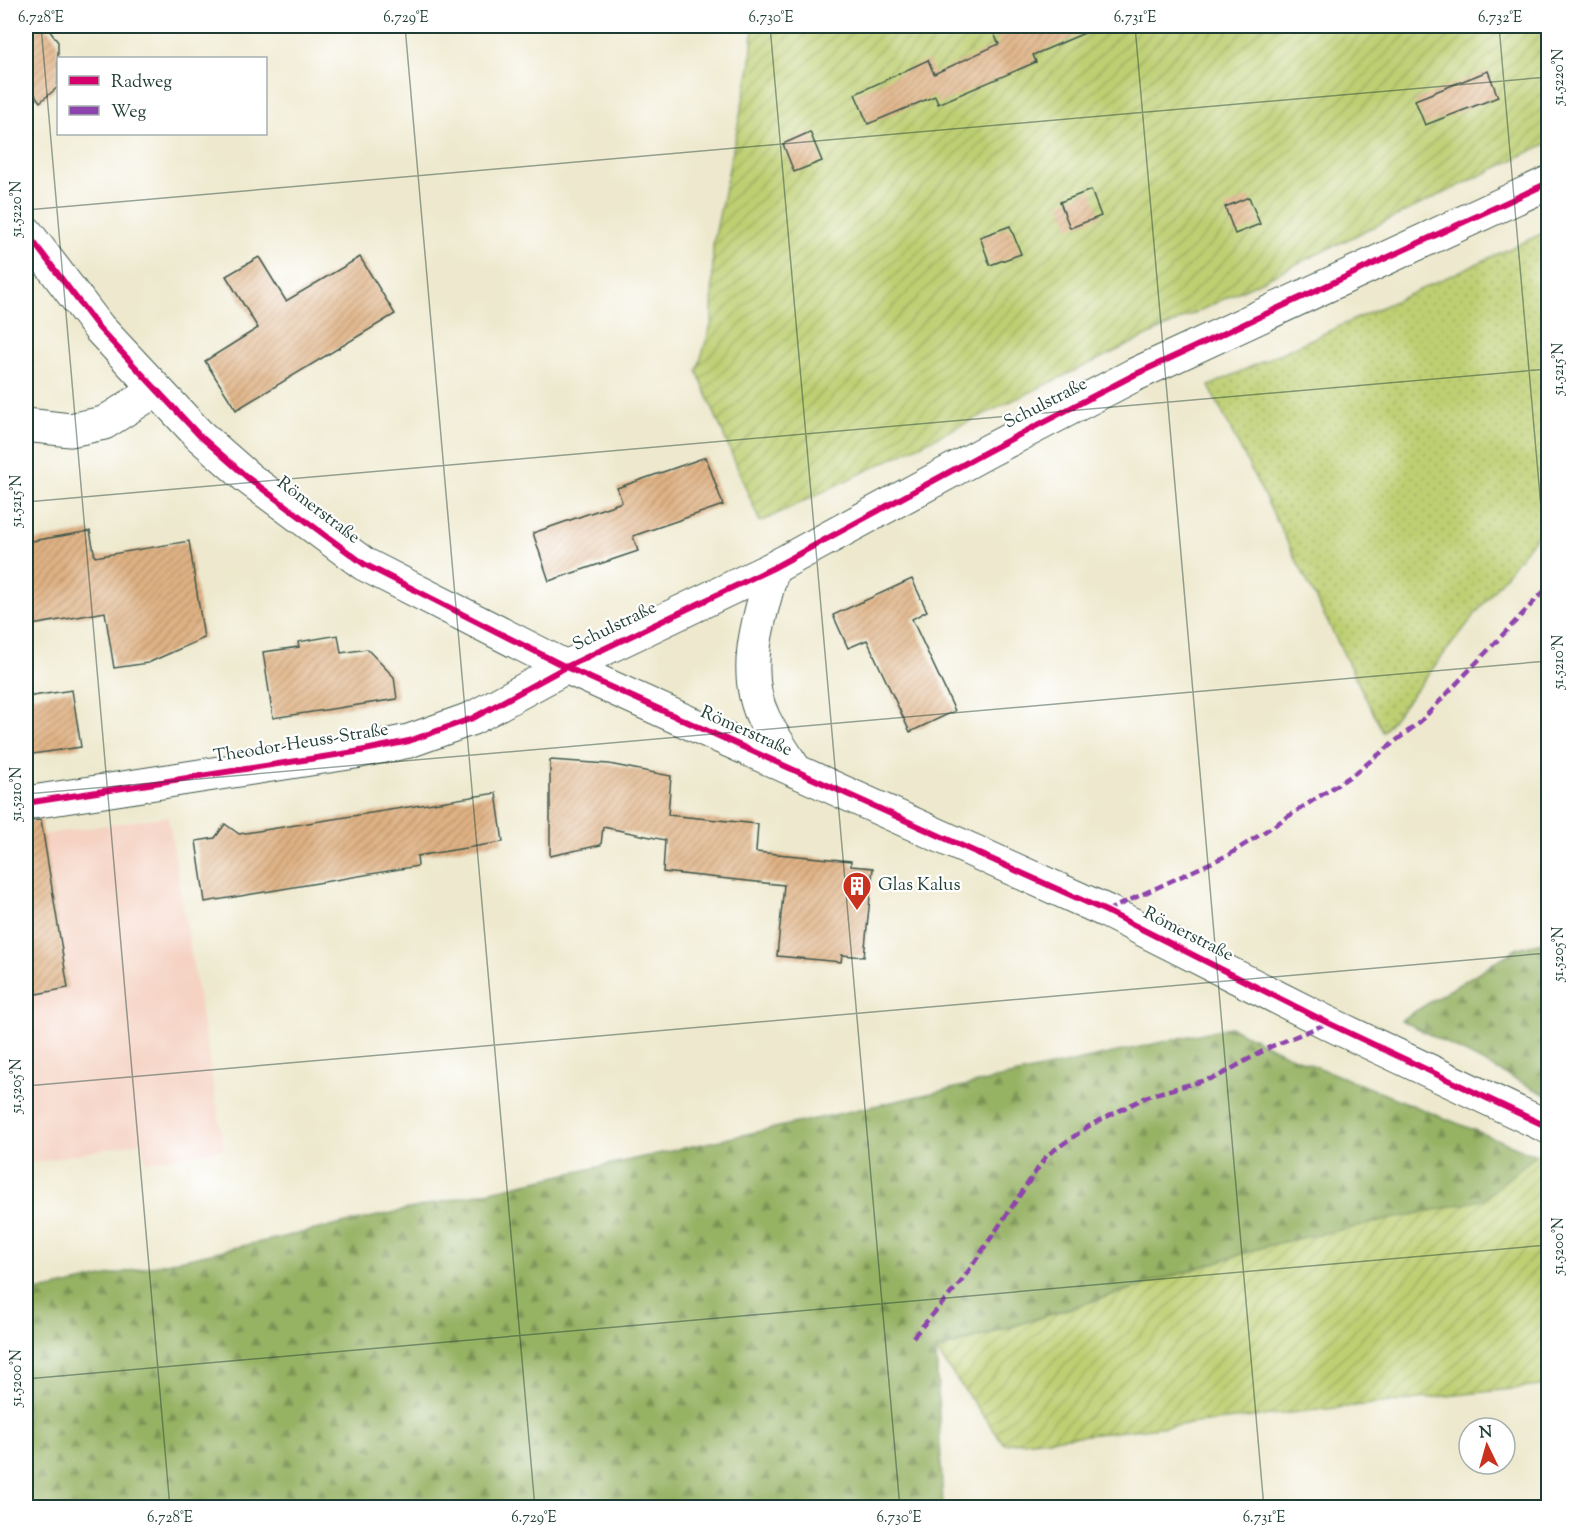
<svg xmlns="http://www.w3.org/2000/svg" width="1574" height="1533" font-family="'Sorts Mill Goudy',serif">
	<style>
		.built { fill: #f5d2c2 }
		.grass { fill: url(#grass-dots); stroke: #6e8653; stroke-width: 1.5 }
		.forest { fill: url(#forest-firs); stroke: #5a784c; stroke-width: 1.5 }
		.garden { fill: url(#garden-furrows); stroke: #6e8653; stroke-width: 1.5 }
		.building { fill: url(#building-hatch) }
		.lines { fill: none; stroke-linecap: round; stroke-linejoin: round }
		.minor-casing { stroke: #3e574b; stroke-width: 35 }
		.tertiary-casing { stroke: #3e574b; stroke-width: 35 }
		.minor { stroke: #fff; stroke-width: 33 }
		.tertiary { stroke: #fff; stroke-width: 33 }
		.quiet { stroke: #8e44ad; stroke-width: 4.5; stroke-dasharray: 9 4.5; stroke-linecap: butt }
		.cycleway-casing { stroke: #fff; stroke-width: 10 }
		.cycleway { stroke: #d6006c; stroke-width: 6 }
		.ticks { fill: none; stroke: #1f3d34; stroke-width: 1.5; stroke-opacity: 0.45 }
		.labels { text-anchor: middle; dominant-baseline: central; stroke-width: 4.5; stroke-linejoin: round; paint-order: stroke }
		.street-label { font-size: 18px; fill: #1f3d34; stroke: #fff }
		.poi-label { font-size: 18px; fill: #1f3d34; stroke: #fff; text-anchor: start }
		.neatline { fill: none; stroke: #1f3d34; stroke-width: 2 }
		.ticks-label { font-size: 15px; text-anchor: middle; fill: #1f3d34 }
	</style>
	<defs>
		<pattern id="grass-dots" width="8" height="8" patternUnits="userSpaceOnUse" patternTransform="scale(1.5)"><rect width="8" height="8" fill="#becf72"/><path d="M2 2h.1M6 6h.1" fill="none" stroke="#9aa95e" stroke-width="1.8" stroke-linecap="round"/></pattern>
		<pattern id="forest-firs" width="22" height="20" patternUnits="userSpaceOnUse" patternTransform="scale(1.5)"><rect width="22" height="20" fill="#96b264"/><path d="M5 1l3.5 6h-7zM16 11l3.5 6h-7z" fill="#7a9253"/></pattern>
		<pattern id="garden-furrows" width="10" height="10" patternUnits="userSpaceOnUse" patternTransform="scale(1.5)"><rect width="10" height="10" fill="#becf72"/><path d="M-1 1l2-2M0 10L10 0M9 11l2-2" fill="none" stroke="#9aa95e"/></pattern>
		<pattern id="building-hatch" width="6" height="6" patternUnits="userSpaceOnUse" patternTransform="scale(1.5)"><rect width="6" height="6" fill="#e0b284"/><path d="M-1 1l2-2M0 6l6-6M5 7l2-2" fill="none" stroke="#b5926d"/></pattern>
	</defs>
	<rect width="100%" height="100%" fill="#fff"/>
	<filter id="ink" filterUnits="userSpaceOnUse"><feTurbulence type="fractalNoise" baseFrequency=".0167" numOctaves="2"/><feDisplacementMap in="SourceGraphic" scale="12" xChannelSelector="R" yChannelSelector="G"/><feConvolveMatrix kernelMatrix="1 2 1 2 8 2 1 2 1" color-interpolation-filters="sRGB"/></filter>
	<filter id="wash" filterUnits="userSpaceOnUse"><feTurbulence type="fractalNoise" baseFrequency=".008" numOctaves="4" result="noise"/><feDisplacementMap in="SourceGraphic" scale="24" xChannelSelector="R" yChannelSelector="G"/><feGaussianBlur stdDeviation="1.35" result="paint"/><feColorMatrix in="noise" values="0 0 0 0 0 0 0 0 0 0 0 0 0 0 0 0 0 1.4 0 .05"/><feComposite in="paint" operator="in"/></filter>
	<g filter="url(#wash)">
		<rect width="100%" height="100%" fill="#eee9ce"/>
		<!-- built -->
		<path class="built" d="M168 816 224 1149 146 1162 141 1142 26 1164V837Z"/>
		<!-- grass -->
		<path class="grass" d="M1548 231V521L1383 732 1209 386Z"/>
		<!-- forest -->
		<g class="forest">
			<path d="M1548 941V1096L1401 1020 1518 948Z"/>
			<path d="M1230 1027 1285 1054 1536 1155 1482 1200 1274 1244 936 1350 943 1507H26V1294Z"/>
		</g>
		<!-- garden -->
		<g class="garden">
			<path d="M753 26H1548V143L760 522 697 371 712 322 713 245 751 63Z"/>
			<path d="M1536 1155 1548 1159V1385L1004 1444 936 1351 1274 1244 1482 1200Z"/>
		</g>
		<g id="blocks">
			<!-- building -->
			<g class="building">
				<path d="M26 26H46L58 42V87L40 102 26 82Z"/>
				<path d="M990 26H1101L1033 55 1036 62 938 104 935 96 868 124 855 94 928 60 934 74 999 44Z"/>
				<path d="M1488 71 1498 97 1425 125 1415 100Z"/>
				<path d="M810 132 822 161 794 172 783 144Z"/>
				<path d="M1091 190 1101 216 1070 228 1060 202Z"/>
				<path d="M1249 197 1260 224 1235 234 1225 207Z"/>
				<path d="M1010 226 1021 254 990 265 980 237Z"/>
				<path d="M259 257 286 301 360 257 395 314 236 410 205 361 258 328 226 276Z"/>
				<path d="M706 457 723 505 633 536 638 551 549 581 533 533 622 502 617 488Z"/>
				<path d="M90 531 95 557 189 541 204 638 148 663 114 668 105 612 26 626V542Z"/>
				<path d="M912 579 927 611 912 619 955 711 910 732 867 640 848 648 833 615Z"/>
				<path d="M338 635 341 653 367 649 394 677 397 699 273 718 263 652 299 647 298 642Z"/>
				<path d="M72 690 81 747 26 755V697Z"/>
				<path d="M550 760 609 764 671 776 668 815 758 824 756 852 851 861V866L873 868 864 957 842 955 841 962 777 956 784 885 663 872 665 840 603 827 601 845 550 856Z"/>
				<path d="M496 793 503 842 417 856 418 866 205 902 196 841 215 838 225 824 239 834Z"/>
				<path d="M41 820 68 988 26 996V821Z"/>
			</g>
		</g>
	</g>
	<g filter="url(#ink)">
		<use href="#blocks" fill-opacity="0" stroke="#3e574b" stroke-width="1.5"/>
		<g class="lines">
			<!-- minor casing -->
			<g class="minor-casing">
				<g id="minor">
					<path d="M26 425 70 430 104 423 156 390"/>
					<path d="M26 803 355 752 409 741 473 718 566 667 773 568 988 451 1134 375 1548 183"/>
				</g>
			</g>
			<!-- tertiary casing -->
			<g class="tertiary-casing">
				<g id="tertiary">
					<path d="M26 232 99 328 199 435 248 478 364 564 566 667 1106 911 1328 1023 1548 1127"/>
					<path d="M773 568C760 615 740 671 764 719 773 737 785 754 796 771"/>
				</g>
			</g>
			<!-- minor -->
			<use href="#minor" class="minor"/>
			<!-- tertiary -->
			<use href="#tertiary" class="tertiary"/>
			<!-- quiet -->
			<g class="quiet">
				<path d="M1106 911 1230 854 1354 774 1421 721 1548 587"/>
				<path d="M913 1337 961 1282 1047 1155 1092 1124 1151 1095 1217 1077 1270 1047 1328 1023"/>
			</g>
			<!-- cycleway casing -->
			<g class="cycleway-casing">
				<g id="cycleway">
					<path d="M26 232 99 328 199 435 248 478 364 564 566 667 1106 911 1328 1023 1548 1127"/>
					<path d="M26 803 355 752 409 741 473 718 566 667 773 568 988 451 1134 375 1548 183"/>
				</g>
			</g>
			<!-- cycleway -->
			<use href="#cycleway" class="cycleway"/>
		</g>
	</g>
	<!-- ticks -->
	<path class="ticks" d="M41 26 170 1508M405 26 535 1508M770 26 900 1508M1135 26 1264 1508M1499 26 1548 588M26 210 1548 77M26 502 1548 369M26 794 1548 661M26 1086 1548 953M26 1379 1548 1245"/>
	<!-- icons -->
	<defs>
		<g id="building-pin" transform="scale(1.5)"><path d="M0 17L-7.5 6A9.5 9.5 0 1 1 7.5 6Z" fill="#c8321e" stroke="#fff"/><path d="M-4-6H4V6H1V3H-1V6H-4ZM-2.5-4.3h1.7v1.8h-1.7ZM.8-4.3h1.7v1.8H.8ZM-2.5-1h1.7V.8h-1.7ZM.8-1h1.7V.8H.8Z" fill="#fff"/></g>
	</defs>
	<g fill-rule="evenodd">
		<use href="#building-pin" x="857" y="886"/>
	</g>
	<g class="labels">
		<!-- street labels -->
		<g class="street-label">
			<text transform="translate(1046 404) rotate(-27)">Schulstraße</text>
			<text transform="translate(318 511) rotate(37)">Römerstraße</text>
			<text transform="translate(615 627) rotate(-26)">Schulstraße</text>
			<text transform="translate(746 732) rotate(24)">Römerstraße</text>
			<text transform="translate(301 744) rotate(-9)">Theodor-Heuss-Straße</text>
			<text transform="translate(1188 935) rotate(27)">Römerstraße</text>
		</g>
		<!-- poi labels -->
		<g class="poi-label">
			<text x="878" y="886">Glas Kalus</text>
		</g>
	</g>
	<!-- margin -->
	<rect width="1574" height="1533" fill="none" stroke="#fff" stroke-width="66"/>
	<!-- legend -->
	<rect x="57" y="57" width="210" height="78" fill="#ffffff" stroke="#a5b1ae" stroke-width="1.5"/>
	<rect x="69" y="76" width="30" height="9" fill="#d6006c" stroke="#a5b1ae" stroke-width="1.5"/>
	<text x="111" y="87" font-size="18" fill="#1f3d34">Radweg</text>
	<rect x="69" y="106" width="30" height="9" fill="#8e44ad" stroke="#a5b1ae" stroke-width="1.5"/>
	<text x="111" y="117" font-size="18" fill="#1f3d34">Weg</text>
	<!-- north arrow -->
	<g transform="translate(1487 1446) rotate(355)"><circle r="28" fill="#ffffff" stroke="#a5b1ae" stroke-width="1.5"/>
	<path d="M0-4.5L10 22L0 15L-10 22Z" fill="#c8321e"/>
	<text y="-9" font-size="16" font-weight="bold" text-anchor="middle" fill="#1f3d34">N</text>
	</g>
	<rect x="33" y="33" width="1508" height="1467" class="neatline"/>
	<g class="ticks-label">
		<text x="41" y="22">6.728°E</text>
		<text x="406" y="22">6.729°E</text>
		<text x="771" y="22">6.730°E</text>
		<text x="1135" y="22">6.731°E</text>
		<text x="1500" y="22">6.732°E</text>
		<text transform="translate(1558 77) rotate(-90)" y="5">51.5220°N</text>
		<text transform="translate(16 209) rotate(-90)" y="5">51.5220°N</text>
		<text transform="translate(1558 369) rotate(-90)" y="5">51.5215°N</text>
		<text transform="translate(16 501) rotate(-90)" y="5">51.5215°N</text>
		<text transform="translate(1558 662) rotate(-90)" y="5">51.5210°N</text>
		<text transform="translate(16 794) rotate(-90)" y="5">51.5210°N</text>
		<text transform="translate(1558 954) rotate(-90)" y="5">51.5205°N</text>
		<text transform="translate(16 1086) rotate(-90)" y="5">51.5205°N</text>
		<text transform="translate(1558 1246) rotate(-90)" y="5">51.5200°N</text>
		<text transform="translate(16 1378) rotate(-90)" y="5">51.5200°N</text>
		<text x="170" y="1522">6.728°E</text>
		<text x="534" y="1522">6.729°E</text>
		<text x="899" y="1522">6.730°E</text>
		<text x="1264" y="1522">6.731°E</text>
	</g>
</svg>
